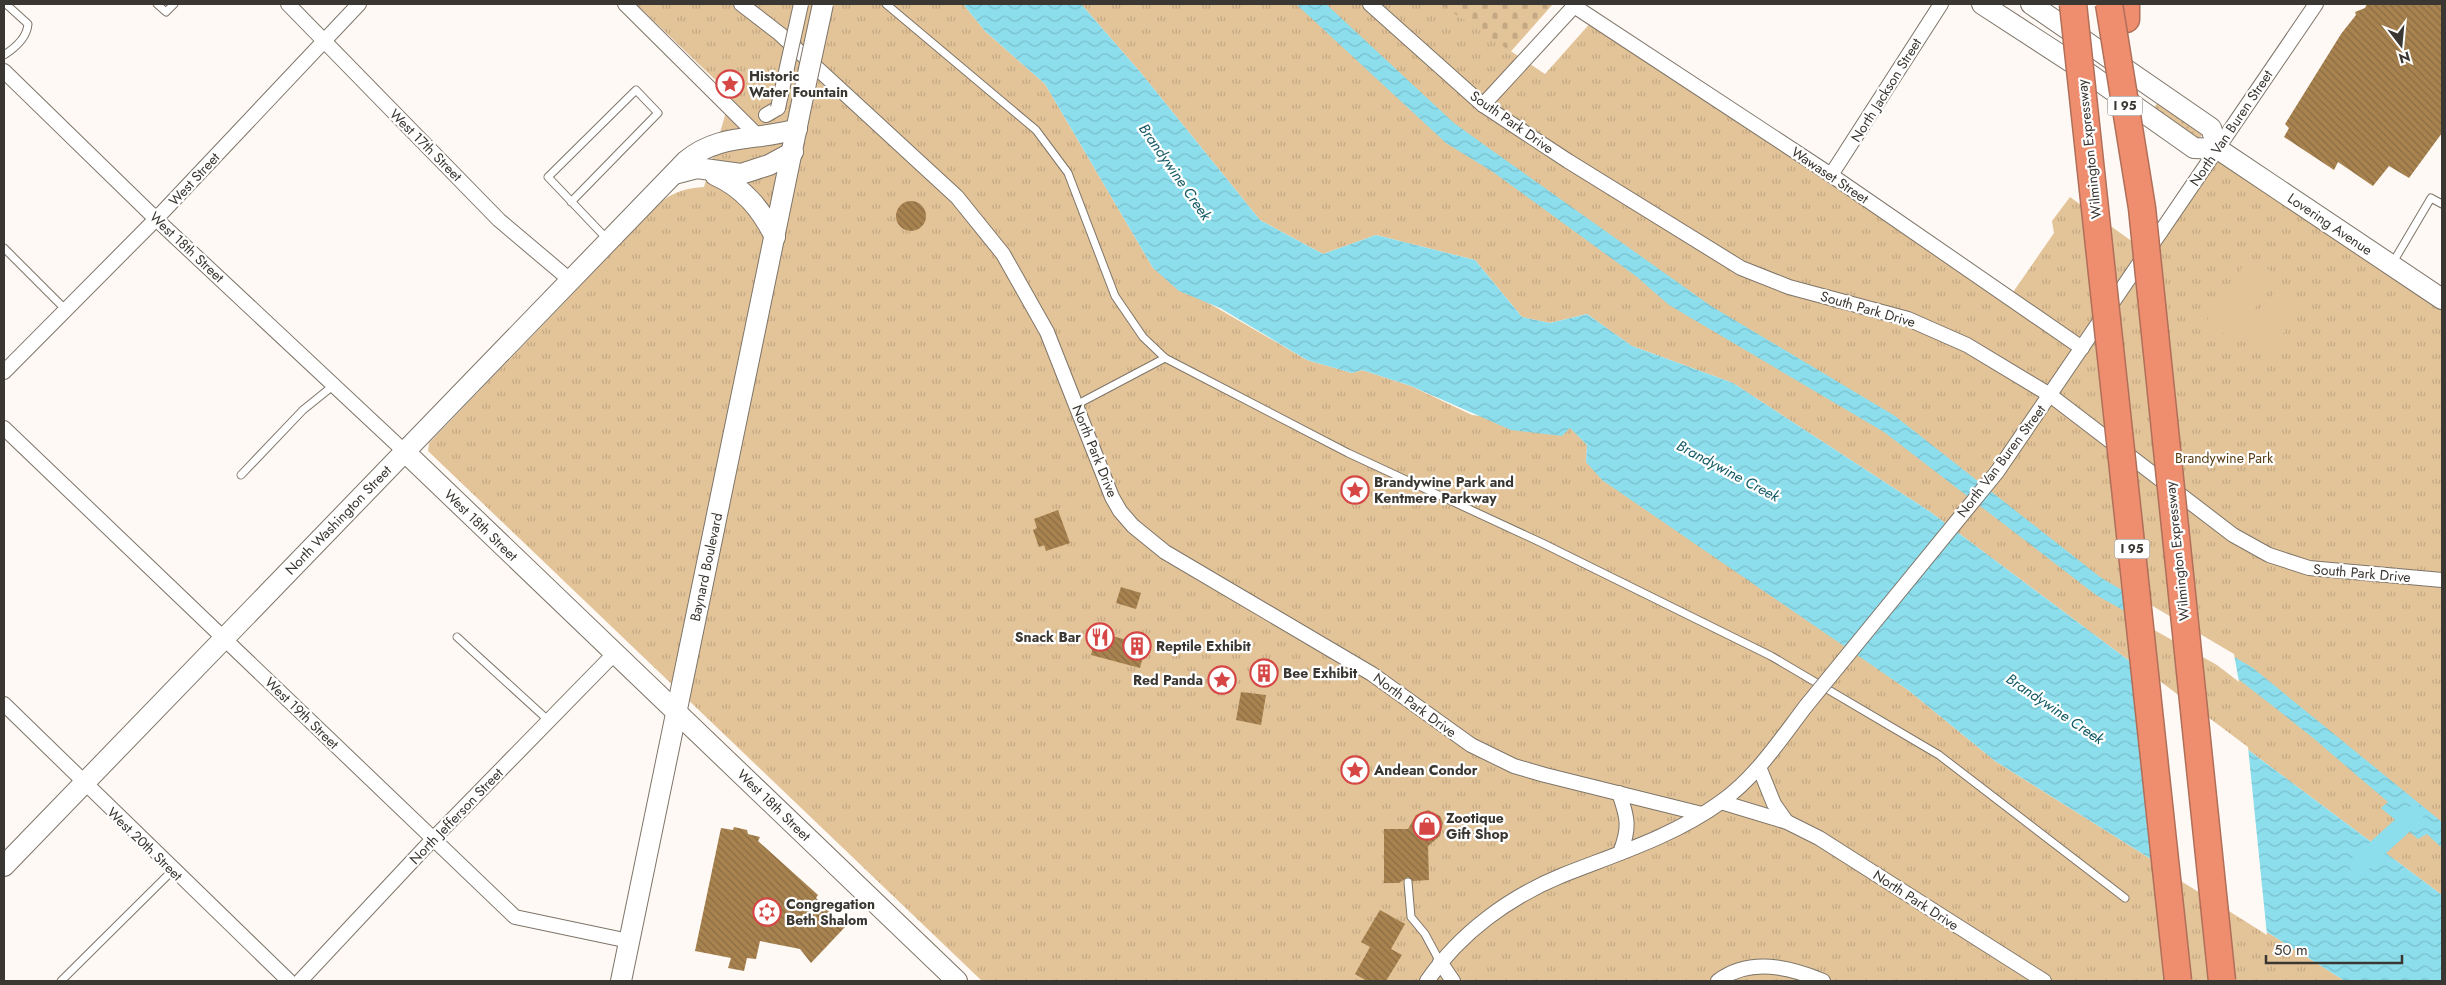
<svg xmlns="http://www.w3.org/2000/svg" width="2446" height="985" font-family="Jost,sans-serif">
	<style>
		.grass { fill: url(#grass-dots) }
		.cemetery { fill: url(#cemetery-stones) }
		.park { fill: url(#park-tufts) }
		.pitch { fill: #e3c398 }
		.water { fill: url(#water-waves) }
		.pier { fill: #fef9f4 }
		.lines { fill: none; stroke-linecap: round; stroke-linejoin: round }
		.canal { stroke: #8cdeed; stroke-width: 19 }
		.building { fill: url(#building-back-hatch) }
		.lane-casing { stroke: #7e7569; stroke-width: 9 }
		.street-casing { stroke: #7e7569; stroke-width: 16 }
		.secondary-casing { stroke: #7e7569; stroke-width: 22 }
		.highway-casing { stroke: #b06f59; stroke-width: 29 }
		.lane { stroke: #fff; stroke-width: 7 }
		.street { stroke: #fff; stroke-width: 14 }
		.secondary { stroke: #fff; stroke-width: 20 }
		.highway { stroke: #ef8d6f; stroke-width: 26 }
		.street-bridge-casing { stroke: #7e7569; stroke-width: 16; stroke-linecap: butt }
		.secondary-bridge-casing { stroke: #7e7569; stroke-width: 22; stroke-linecap: butt }
		.highway-bridge-casing { stroke: #b06f59; stroke-width: 29; stroke-linecap: butt }
		.street-bridge { stroke: #fff; stroke-width: 14 }
		.secondary-bridge { stroke: #fff; stroke-width: 20 }
		.highway-bridge { stroke: #ef8d6f; stroke-width: 26 }
		.labels { text-anchor: middle; dominant-baseline: central; stroke-width: 4.5; stroke-linejoin: round; paint-order: stroke }
		.shield { fill: #fff; stroke: #75726f; stroke-width: 1 }
		.shield-label { font-size: 12px; font-weight: bold; fill: #3a3631 }
		.poi-label { font-size: 14px; font-weight: bold; fill: #3a3631; stroke: #fff; text-anchor: start }
		.street-label { font-size: 14px; fill: #3a3631; stroke: #fff }
		.park-label { font-size: 14px; fill: #573c13; stroke: #fff }
		.water-label { font-size: 15px; font-style: italic; fill: #165b66; stroke: #fff }
	</style>
	<defs>
		<pattern id="grass-dots" width="8" height="8" patternUnits="userSpaceOnUse" patternTransform="scale(1.25)"><rect width="8" height="8" fill="#e3c398"/><path d="M2 2h.1M6 6h.1" fill="none" stroke="#c4a883" stroke-width="1.8" stroke-linecap="round"/></pattern>
		<pattern id="cemetery-stones" width="16" height="16" patternUnits="userSpaceOnUse" patternTransform="scale(1.25)"><rect width="16" height="16" fill="#e3c398"/><path d="M2 7V4a2 2 0 0 1 4 0v3zM10 15v-3a2 2 0 0 1 4 0v3z" fill="#c4a883"/></pattern>
		<pattern id="park-tufts" width="24" height="20" patternUnits="userSpaceOnUse" patternTransform="scale(1.25)"><rect width="24" height="20" fill="#e3c398"/><path d="M3 7l-1-3M5 7V3M7 7l1-3M15 17l-1-3M17 17v-4M19 17l1-3" fill="none" stroke="#c4a883"/></pattern>
		<pattern id="water-waves" width="16" height="10" patternUnits="userSpaceOnUse" patternTransform="scale(1.25)"><rect width="16" height="10" fill="#8cdeed"/><path d="M0 5q4-4 8 0t8 0" fill="none" stroke="#7abfcc"/></pattern>
		<pattern id="building-back-hatch" width="6" height="6" patternUnits="userSpaceOnUse" patternTransform="scale(1.25)"><rect width="6" height="6" fill="#a88350"/><path d="M-1 5l2 2M0 0l6 6M5-1l2 2" fill="none" stroke="#8a6c43"/></pattern>
	</defs>
	<rect width="100%" height="100%" fill="#fef9f4"/>
	<!-- grass -->
	<path class="grass" d="M2160 99 2204 134 2199 138H2195L2153 109Z"/>
	<!-- cemetery -->
	<path class="cemetery" d="M1408 4H1553L1489 76Z"/>
	<!-- park -->
	<g class="park">
		<path d="M636 4H963L985 31 1045 84 1153 268 1205 301 1307 360 1352 373 1362 370 1411 386 1472 415 1570 427 1587 445 1586 462 1908 690 1995 761 2345 981H982L428 451 429 443 662 201C676 191 687 188 704 187L731 95Z"/>
		<path d="M1081 4H1440L1545 74 1593 20 2009 298 2054 233 2052 221 2070 197 2147 252 2218 149 2442 299V895L1929 511 1733 383 1632 346 1587 314 1550 323 1522 317 1475 260 1376 235 1323 254 1260 220 1141 73Z"/>
	</g>
	<!-- pitch -->
	<g class="pitch">
		<path d="M2249 257 2277 275 2234 340 2206 322Z"/>
		<path d="M2280 285 2305 302 2268 355 2244 339Z"/>
	</g>
	<!-- water -->
	<g class="water">
		<path d="M963 4H1081L1141 73 1260 220 1323 254 1376 235 1475 260 1522 317 1550 323 1587 314 1632 346 1733 383 1929 511 2442 895V981H2345L1995 761 1908 690 1602 480 1586 462 1587 445 1570 428 1562 436 1511 430 1411 386 1362 370 1352 373 1307 360 1220 308 1179 291 1153 268 1045 84 985 31Z"/>
		<path d="M1296 4H1326L1454 123 1490 149 1711 306 1895 416 2100 577 2253 668 2442 822V848L2427 834 2418 839 2381 808 2388 802 2312 737 2218 663 2096 595 1884 432 1669 305 1637 277 1493 172 1446 143Z"/>
	</g>
	<!-- pier -->
	<g class="pier">
		<path d="M2134 595 2234 654 2239 682 2217 665 2138 621Z"/>
		<path d="M2145 670 2248 747 2267 935 2165 871Z"/>
	</g>
	<g class="lines">
		<!-- canal -->
		<path class="canal" d="M2359 865 2414 815"/>
	</g>
	<!-- building -->
	<g class="building">
		<path d="M2367 4H2442V133L2409 178 2389 166 2373 186 2338 162 2334 170 2284 137 2289 128 2285 124 2341 34 2356 15 2355 12 2365 8Z"/>
		<circle cx="911" cy="216" r="15"/>
		<path d="M1058 510 1070 543 1046 551 1044 545 1039 547 1033 530 1037 528 1034 519Z"/>
		<path d="M1121 587 1141 593 1136 609 1116 603Z"/>
		<path d="M1097 632 1146 645 1140 668 1091 655Z"/>
		<path d="M1241 692 1266 695 1261 725 1236 720Z"/>
		<path d="M1428 810 1440 816 1443 823 1440 836 1428 846 1429 880 1413 881 1408 877 1399 883H1384V829H1408L1416 815Z"/>
		<path d="M734 827 747 830 748 834 760 837 758 841 818 895 816 898 845 927 811 963 800 949 760 941 756 959 747 958 744 971 728 968 731 958 695 951 721 828 733 830Z"/>
		<path d="M1380 910 1405 924 1391 949 1402 955 1386 981H1367L1355 974 1370 947 1361 942Z"/>
	</g>
	<g class="lines">
		<!-- lane casing -->
		<g class="lane-casing">
			<g id="lane">
				<path d="M157 4 166 12 174 4"/>
				<path d="M886 4 1036 130 1068 173 1115 296 1143 337 1165 358 1348 453 1542 543 1771 656 1939 755 2125 898"/>
				<path d="M4 55C15 48 27 38 28 24L6 4"/>
				<path d="M571 202 658 113 636 90 548 177 608 240"/>
				<path d="M4 248 66 310"/>
				<path d="M2392 264 2431 198 2442 204"/>
				<path d="M1076 405 1165 358"/>
				<path d="M241 475 303 410 334 385"/>
				<path d="M457 637 549 721"/>
				<path d="M1408 882 1411 917 1425 934 1440 962"/>
				<path d="M61 981 173 870"/>
			</g>
		</g>
		<!-- street casing -->
		<g class="street-casing">
			<g id="street">
				<path d="M288 4 499 220 570 280"/>
				<path d="M625 4 759 137"/>
				<path d="M741 4 780 34 957 197 1003 254 1047 332 1112 497 1120 511 1133 526 1165 552 1372 674 1471 745 1514 766 1545 775 1702 814"/>
				<path d="M1370 4 1483 105 1568 161 1741 268 1789 287 1908 319 1967 345 2050 395 2233 535 2269 555 2309 568 2442 580"/>
				<path d="M1574 6 1831 175 2082 348"/>
				<path d="M4 71 156 219 404 451"/>
				<path d="M1483 105 1576 4"/>
				<path d="M766 115 778 108"/>
				<path d="M1831 175 1941 4"/>
				<path d="M4 372 156 219 359 4"/>
				<path d="M4 428 515 917 629 941"/>
				<path d="M1997 472 2316 4"/>
				<path d="M4 704 289 981"/>
				<path d="M1759 767 1774 804 1786 821"/>
				<path d="M1619 793C1628 818 1630 828 1620 853"/>
				<path d="M1721 802 1787 822 1819 838 2044 981"/>
				<path d="M1440 962 1453 981"/>
				<path d="M300 981 433 839 615 653"/>
				<path d="M1427 981C1460 933 1509 897 1563 875 1616 854 1674 836 1721 802 1756 777 1780 740 1806 706"/>
				<path d="M1718 981C1750 957 1790 967 1823 981"/>
			</g>
		</g>
		<!-- secondary casing -->
		<g class="secondary-casing">
			<g id="secondary">
				<path d="M1982 4 2085 71 2194 148 2218 149 2442 299"/>
				<path d="M2031 4 2211 128 2218 149"/>
				<path d="M674 174 697 168 741 174 769 165 793 152"/>
				<path d="M715 175C744 188 761 209 775 237"/>
				<path d="M404 451 957 981"/>
				<path d="M4 866 686 161C719 133 757 141 797 129"/>
				<path d="M621 981 803 97"/>
			</g>
		</g>
		<!-- highway casing -->
		<g class="highway-casing">
			<path id="highway" d="M2126 4V19"/>
		</g>
		<!-- lane -->
		<use href="#lane" class="lane"/>
		<!-- street -->
		<use href="#street" class="street"/>
		<!-- secondary -->
		<use href="#secondary" class="secondary"/>
		<!-- highway -->
		<use href="#highway" class="highway"/>
		<!-- street-bridge casing -->
		<g class="street-bridge-casing">
			<g id="street-bridge">
				<path d="M778 108 801 4"/>
				<path d="M1806 706 1997 472"/>
			</g>
		</g>
		<!-- secondary-bridge casing -->
		<g class="secondary-bridge-casing">
			<path id="secondary-bridge" d="M803 97 823 4"/>
		</g>
		<!-- highway-bridge casing -->
		<g class="highway-bridge-casing">
			<g id="highway-bridge">
				<path d="M2073 4 2178 981"/>
				<path d="M2109 4 2142 208 2222 981"/>
			</g>
		</g>
		<!-- street-bridge -->
		<use href="#street-bridge" class="street-bridge"/>
		<!-- secondary-bridge -->
		<use href="#secondary-bridge" class="secondary-bridge"/>
		<!-- highway-bridge -->
		<use href="#highway-bridge" class="highway-bridge"/>
	</g>
	<!-- icons -->
	<defs>
		<g id="sight-ring" transform="scale(1.4375)"><circle r="9.5" fill="#fff" stroke="#d54645" stroke-width="1.5"/><path d="M0-6L1.8-2.2L6-1.7L2.9 1.2L3.7 5.4L0 3.3L-3.7 5.4L-2.9 1.2L-6-1.7L-1.8-2.2Z" fill="#d54645"/></g>
		<g id="restaurant-ring" transform="scale(1.4375)"><circle r="9.5" fill="#fff" stroke="#d54645" stroke-width="1.5"/><path d="M-5-6h1v4h1v-4h1v4h1v-4h1v5L-1.5 .5V6h-2V.5L-5-1ZM5-6V6H3V1.5H1.5Q1.5-4 5-6Z" fill="#d54645"/></g>
		<g id="building-ring" transform="scale(1.4375)"><circle r="9.5" fill="#fff" stroke="#d54645" stroke-width="1.5"/><path d="M-4-6H4V6H1V3H-1V6H-4ZM-2.5-4.3h1.7v1.8h-1.7ZM.8-4.3h1.7v1.8H.8ZM-2.5-1h1.7V.8h-1.7ZM.8-1h1.7V.8H.8Z" fill="#d54645"/></g>
		<g id="shop-ring" transform="scale(1.4375)"><circle r="9.5" fill="#fff" stroke="#d54645" stroke-width="1.5"/><path d="M-5-2.5h2.3a2.7 3.5 0 0 1 5.4 0H5L5.5 6h-11ZM-1.5-2.5h3a1.5 2.3 0 0 0-3 0Z" fill="#d54645"/></g>
		<g id="synagogue-ring" transform="scale(1.4375)"><circle r="9.5" fill="#fff" stroke="#d54645" stroke-width="1.5"/><path d="M0-6.5L5.6 3.2H-5.6ZM0 6.5L5.6-3.2H-5.6Z" fill="#d54645"/></g>
	</defs>
	<g fill-rule="evenodd">
		<use href="#sight-ring" x="730" y="84"/>
		<use href="#sight-ring" x="1355" y="490"/>
		<use href="#restaurant-ring" x="1100" y="637"/>
		<use href="#building-ring" x="1137" y="646"/>
		<use href="#building-ring" x="1264" y="673"/>
		<use href="#sight-ring" x="1222" y="680"/>
		<use href="#sight-ring" x="1355" y="770"/>
		<use href="#shop-ring" x="1427" y="826"/>
		<use href="#synagogue-ring" x="767" y="912"/>
	</g>
	<g class="labels">
		<!-- shield labels -->
		<g class="shield">
			<rect x="2107.5" y="96.5" width="35" height="19" rx="4"/>
			<rect x="2114.5" y="539.5" width="35" height="19" rx="4"/>
		</g>
		<g class="shield-label">
			<text x="2125" y="106">I 95</text>
			<text x="2132" y="549">I 95</text>
		</g>
		<!-- poi labels -->
		<g class="poi-label">
			<text x="749" y="76">Historic<tspan x="749" dy="16">Water Fountain</tspan></text>
			<text x="1374" y="482">Brandywine Park and<tspan x="1374" dy="16">Kentmere Parkway</tspan></text>
			<text x="1081" y="637" text-anchor="end">Snack Bar</text>
			<text x="1156" y="646">Reptile Exhibit</text>
			<text x="1283" y="673">Bee Exhibit</text>
			<text x="1203" y="680" text-anchor="end">Red Panda</text>
			<text x="1374" y="770">Andean Condor</text>
			<text x="1446" y="818">Zootique<tspan x="1446" dy="16">Gift Shop</tspan></text>
			<text x="786" y="904">Congregation<tspan x="786" dy="16">Beth Shalom</tspan></text>
		</g>
		<!-- street labels -->
		<g class="street-label">
			<text transform="translate(1886 90) rotate(-58)">North Jackson Street</text>
			<text transform="translate(1512 122) rotate(35)">South Park Drive</text>
			<text transform="translate(2231 128) rotate(-56)">North Van Buren Street</text>
			<text transform="translate(426 145) rotate(45)">West 17th Street</text>
			<text transform="translate(2089 149) rotate(-96)">Wilmington Expressway</text>
			<text transform="translate(1830 175) rotate(34)">Wawaset Street</text>
			<text transform="translate(194 179) rotate(-47)">West Street</text>
			<text transform="translate(2330 224) rotate(34)">Lovering Avenue</text>
			<text transform="translate(187 247) rotate(43)">West 18th Street</text>
			<text transform="translate(1868 309) rotate(16)">South Park Drive</text>
			<text transform="translate(1095 451) rotate(68)">North Park Drive</text>
			<text transform="translate(2001 461) rotate(-53)">North Van Buren Street</text>
			<text transform="translate(338 520) rotate(-46)">North Washington Street</text>
			<text transform="translate(481 525) rotate(44)">West 18th Street</text>
			<text transform="translate(2177 551) rotate(-96)">Wilmington Expressway</text>
			<text transform="translate(706 567) rotate(-78)">Baynard Boulevard</text>
			<text transform="translate(2362 573) rotate(5)">South Park Drive</text>
			<text transform="translate(1415 705) rotate(36)">North Park Drive</text>
			<text transform="translate(302 713) rotate(44)">West 19th Street</text>
			<text transform="translate(774 805) rotate(44)">West 18th Street</text>
			<text transform="translate(456 816) rotate(-46)">North Jefferson Street</text>
			<text transform="translate(145 844) rotate(44)">West 20th Street</text>
			<text transform="translate(1916 900) rotate(33)">North Park Drive</text>
		</g>
		<!-- park labels -->
		<g class="park-label">
			<text x="2224" y="458">Brandywine Park</text>
		</g>
		<!-- water labels -->
		<g class="water-label">
			<text transform="translate(1175 172) rotate(55)">Brandywine Creek</text>
			<text transform="translate(1728 471) rotate(28)">Brandywine Creek</text>
			<text transform="translate(2055 709) rotate(34)">Brandywine Creek</text>
		</g>
	</g>
	<!-- border -->
	<rect width="2446" height="985" fill="none" stroke="#3a3631" stroke-width="10"/>
	<!-- north arrow -->
	<g transform="translate(2401 45) rotate(164)" stroke="#ffffff" stroke-width="4" paint-order="stroke">
	<path d="M0-4L9 19L0 12L-9 19Z" fill="#3a3631"/>
	<text y="-8" font-size="14" font-weight="bold" text-anchor="middle" fill="#3a3631">N</text>
	</g>
	<!-- scale -->
	<path d="M2266 955v8h136v-8" fill="none" stroke="#3a3631" stroke-width="2.5"/>
	<text x="2274" y="955" font-size="15" fill="#3a3631" stroke="#ffffff" stroke-width="4" paint-order="stroke">50 m</text>
</svg>
